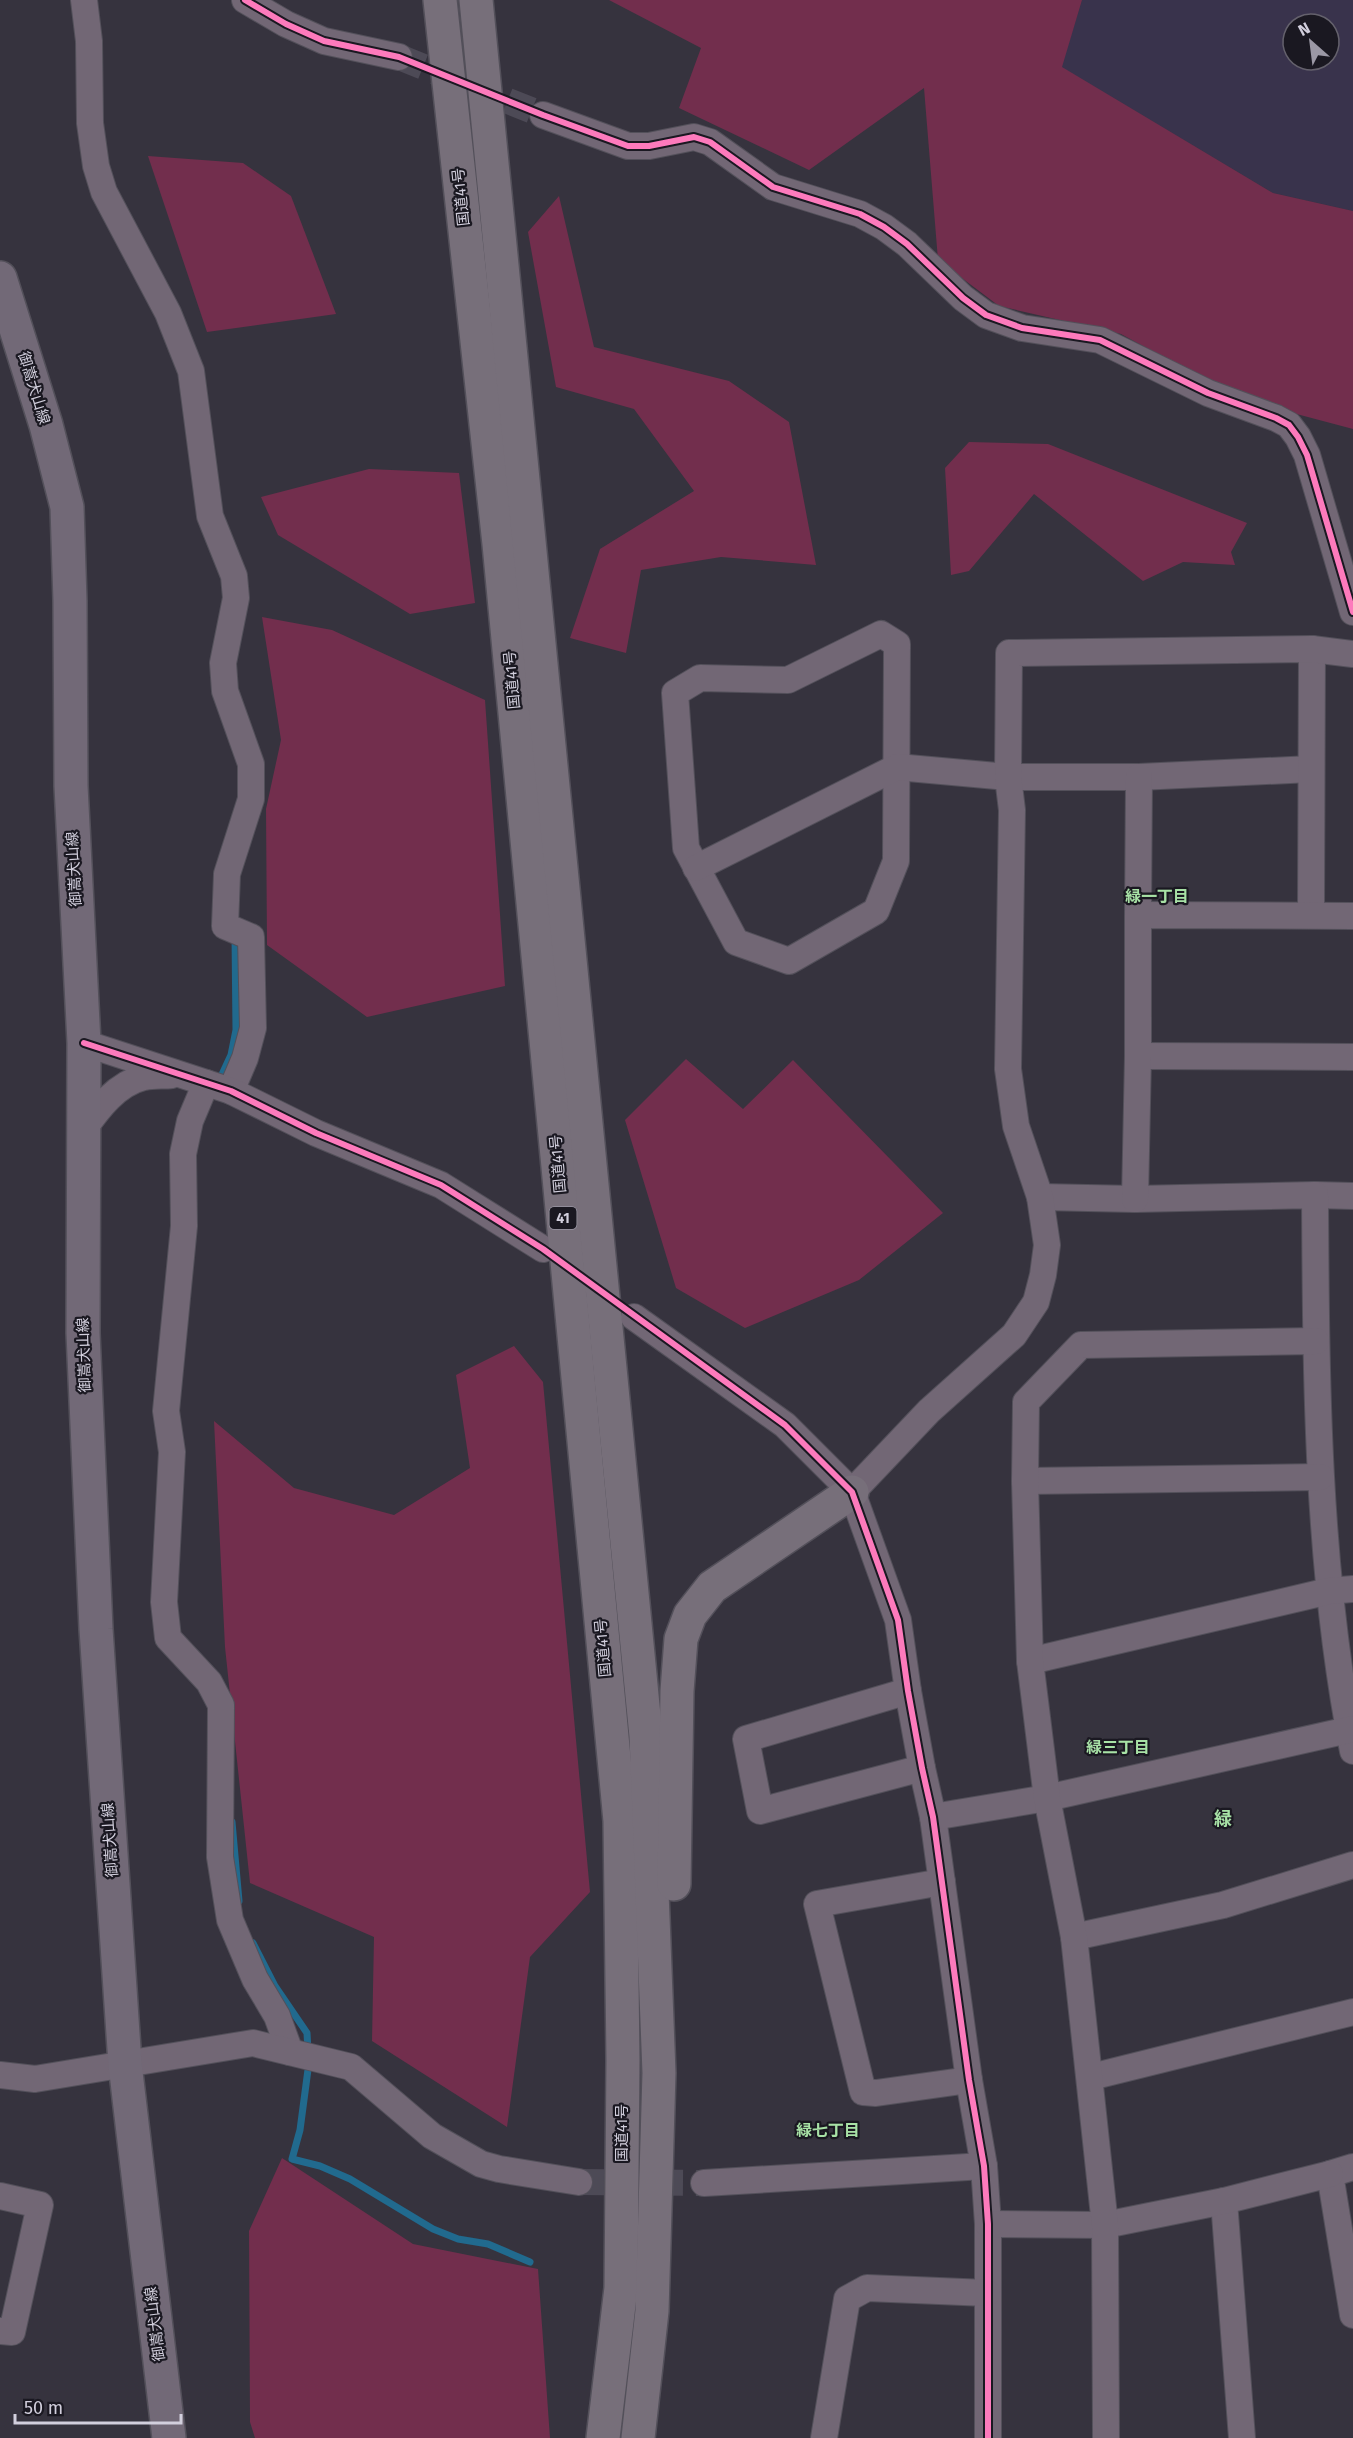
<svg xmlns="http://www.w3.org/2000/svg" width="1353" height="2438" font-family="'Fira Sans','Noto Sans JP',sans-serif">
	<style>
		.built { fill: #39334c; fill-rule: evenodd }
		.green { fill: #722e4d }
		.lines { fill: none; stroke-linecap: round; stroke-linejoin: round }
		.stream { stroke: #216a8e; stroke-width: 7 }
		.minor-tunnel { stroke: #4d4a56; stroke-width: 26; stroke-dasharray: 26 13; stroke-linecap: butt }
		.minor-casing { stroke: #53505a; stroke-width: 28 }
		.major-casing { stroke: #53505a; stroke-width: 36 }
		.highway-casing { stroke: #53505a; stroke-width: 36 }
		.minor { stroke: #726775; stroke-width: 26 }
		.major { stroke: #726977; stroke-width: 33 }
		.highway { stroke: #776f7a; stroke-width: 33 }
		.cycleway-casing { stroke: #1a1821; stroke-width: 10 }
		.cycleway { stroke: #fd7abc; stroke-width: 6 }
		.labels { text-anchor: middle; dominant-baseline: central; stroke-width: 4.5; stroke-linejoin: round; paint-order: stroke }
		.shield { fill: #1a1821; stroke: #9b98a5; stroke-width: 1.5 }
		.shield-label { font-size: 14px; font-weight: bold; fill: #d2cfdd }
		.street-label { font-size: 15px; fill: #d2cfdd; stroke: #1a1821 }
		.neighbourhood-label { font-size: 16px; font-weight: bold; fill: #a8e2a6; stroke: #1a1821 }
		.quarter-label { font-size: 18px; font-weight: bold; fill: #a8e2a6; stroke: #1a1821 }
	</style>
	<rect width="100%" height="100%" fill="#36333e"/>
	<!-- built -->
	<path class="built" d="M1082 0H1353V211L1273 193 1061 67ZM1293 24H1329V60H1293Z"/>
	<!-- green -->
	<g class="green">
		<path d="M609 0H1082L1062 67 1273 193 1353 211V429L1289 412 1220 388 1121 334 999 306 938 260 924 88 809 170 679 108 701 48Z"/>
		<path d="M148 156 243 163 291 196 336 314 207 332Z"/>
		<path d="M559 196 594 347 729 381 789 422 816 565 721 557 641 570 626 653 570 638 600 549 694 491 634 409 556 387 528 232Z"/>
		<path d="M969 442 1048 444 1247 523 1231 552 1235 565 1183 562 1143 581 1034 494 969 571 951 575 945 468Z"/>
		<path d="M369 469 459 473 475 603 410 614 278 535 261 497Z"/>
		<path d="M262 617 332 630 485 700 505 986 367 1017 267 945 266 809 281 740Z"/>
		<path d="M686 1059 743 1109 793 1060 943 1213 859 1280 745 1328 676 1288 625 1120Z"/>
		<path d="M514 1346 543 1382 590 1892 530 1957 507 2127 372 2041 374 1937 250 1883 225 1647 214 1421 294 1488 394 1515 470 1468 456 1375Z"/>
		<path d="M282 2158 413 2244 538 2269 550 2438H255L250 2422 249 2231Z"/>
	</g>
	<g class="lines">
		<!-- stream -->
		<g class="stream">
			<path d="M218 1083 231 1055 236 1030 235 935"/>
			<path d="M232 1822 239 1901"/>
			<path d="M253 1943 275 1986 307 2033 308 2051"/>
			<path d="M309 2062 300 2130 292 2159 320 2166 350 2179 433 2229 458 2239 488 2244 530 2262"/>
		</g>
		<!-- minor-tunnel -->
		<g class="minor-tunnel">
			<path d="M399 57 543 115"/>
			<path d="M579 2182 704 2183"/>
		</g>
		<!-- minor casing -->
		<g class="minor-casing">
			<g id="minor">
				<path d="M84 0 89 41 90 123 96 166 104 192 168 313 191 371 210 516 234 576 236 598 223 663 225 691 251 764V799L227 874 225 926 251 937 253 1028 245 1058 231 1091"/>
				<path d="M245 0 286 24 324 41 399 57"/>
				<path d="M543 115 628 146H649L694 137 710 142 773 187 860 214 884 227 907 244 963 298 986 315 1022 328 1100 340 1208 393 1276 418 1289 425 1298 437 1307 455 1353 612"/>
				<path d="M881 634 897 644 896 861 876 911 789 961 736 942 686 848 675 693 700 678 788 680Z"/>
				<path d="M696 868 897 767 1008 777H1139L1311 769"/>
				<path d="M1138 915 1139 777"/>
				<path d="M1311 915 1312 649"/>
				<path d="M84 1043 231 1091 316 1133 441 1185 543 1249"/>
				<path d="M1138 1056 1353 1057"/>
				<path d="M206 1083 190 1121 183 1154 184 1226 166 1411 172 1452 164 1602 168 1638 209 1682 221 1705 220 1857 230 1920 255 1979 277 2016 290 2052"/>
				<path d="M83 1130C98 1109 116 1084 144 1077 153 1075 163 1076 172 1075"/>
				<path d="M1315 1195 1353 1196"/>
				<path d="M1040 1197 1135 1199 1315 1195C1316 1381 1317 1568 1353 1751"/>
				<path d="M1135 1199 1138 1056V915L1353 916"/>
				<path d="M634 1317 785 1425 852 1492 898 1620 908 1691 922 1768 933 1817 969 2080 984 2166 988 2224V2438"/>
				<path d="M1025 1481 1320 1477"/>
				<path d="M852 1492 929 1411 1014 1335 1036 1302 1043 1275 1047 1245 1040 1197 1016 1126 1008 1069 1012 810 1008 777 1009 653 1312 649 1353 654"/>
				<path d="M1030 1661 1329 1591 1353 1589"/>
				<path d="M908 1691 746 1739 760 1811 922 1768"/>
				<path d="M933 1817 1047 1798 1353 1729"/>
				<path d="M942 1882 817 1904 863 2092 876 2093 969 2080"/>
				<path d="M1074 1937 1223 1905 1353 1865"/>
				<path d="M0 2075 35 2079 253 2043 351 2067 432 2136 481 2164 499 2169 579 2182"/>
				<path d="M1091 2077 1353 2012"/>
				<path d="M1353 2167 1330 2174 1353 2315"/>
				<path d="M704 2183 984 2166"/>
				<path d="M0 2196 40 2205 12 2332 0 2331"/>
				<path d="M1224 2201 1242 2438"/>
				<path d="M988 2224 1105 2225 1224 2201 1330 2174"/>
				<path d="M824 2438 847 2299 867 2288 987 2293"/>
				<path d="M1106 2438 1105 2225 1074 1937 1047 1798 1030 1661 1025 1481 1026 1402 1081 1345 1316 1341"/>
			</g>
		</g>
		<!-- major casing -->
		<g class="major-casing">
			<path id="major" d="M0 278 46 425 67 507 70 601 71 786 84 1043 83 1333 96 1629 125 2064 169 2438"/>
		</g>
		<!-- highway casing -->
		<g class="highway-casing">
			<g id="highway">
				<path d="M440 0 499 544 620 1821 623 2060 621 2288 603 2438"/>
				<path d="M476 0 646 1736 659 2073 652 2311 638 2438"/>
				<path d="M674 1884 677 1691 681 1639 690 1615 712 1587 852 1492"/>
			</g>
		</g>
		<!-- minor -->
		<use href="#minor" class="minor"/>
		<!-- major -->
		<use href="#major" class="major"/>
		<!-- highway -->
		<use href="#highway" class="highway"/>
		<!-- cycleway casing -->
		<g class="cycleway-casing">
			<g id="cycleway">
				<path d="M245 0 286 24 324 41 399 57 543 115 628 146H649L694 137 710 142 773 187 860 214 884 227 907 244 963 298 986 315 1022 328 1100 340 1208 393 1276 418 1289 425 1298 437 1307 455 1353 612"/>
				<path d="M84 1043 231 1091 316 1133 441 1185 543 1249 785 1425 852 1492 898 1620 908 1691 922 1768 933 1817 969 2080 984 2166 988 2224V2438"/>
			</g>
		</g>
		<!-- cycleway -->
		<use href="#cycleway" class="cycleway"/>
	</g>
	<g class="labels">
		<!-- shield labels -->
		<rect class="shield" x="549.5" y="1207" width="27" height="22" rx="4.5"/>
		<g class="shield-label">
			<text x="563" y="1218">41</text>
		</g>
		<!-- street labels -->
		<g class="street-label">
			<text transform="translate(461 197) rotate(-96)">国道41号</text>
			<text transform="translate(34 388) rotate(73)">御嵩犬山線</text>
			<text transform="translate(512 680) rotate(-95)">国道41号</text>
			<text transform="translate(74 869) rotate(-93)">御嵩犬山線</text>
			<text transform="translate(558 1164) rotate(-95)">国道41号</text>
			<text transform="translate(84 1355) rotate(-92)">御嵩犬山線</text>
			<text transform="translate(603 1648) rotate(-95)">国道41号</text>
			<text transform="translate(110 1840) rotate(-94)">御嵩犬山線</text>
			<text transform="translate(622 2133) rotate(-90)">国道41号</text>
			<text transform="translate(155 2324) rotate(-97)">御嵩犬山線</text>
		</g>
		<!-- neighbourhood labels -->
		<g class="neighbourhood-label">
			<text x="1157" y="896">緑一丁目</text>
			<text x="1118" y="1747">緑三丁目</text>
			<text x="828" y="2130">緑七丁目</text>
		</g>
		<!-- quarter labels -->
		<g class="quarter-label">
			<text x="1223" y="1819">緑</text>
		</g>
	</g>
	<!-- north arrow -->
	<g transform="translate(1311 42) rotate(332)"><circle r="28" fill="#1a1821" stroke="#64616c" stroke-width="1.5"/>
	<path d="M0-4.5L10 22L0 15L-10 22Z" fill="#9b98a5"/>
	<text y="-9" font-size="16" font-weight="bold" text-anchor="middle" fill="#d2cfdd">N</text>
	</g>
	<!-- scale -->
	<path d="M15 2414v9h166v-9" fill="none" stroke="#d2cfdd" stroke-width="3"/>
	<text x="24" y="2414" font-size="18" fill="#d2cfdd" stroke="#1a1821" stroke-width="4.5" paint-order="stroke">50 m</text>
</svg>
